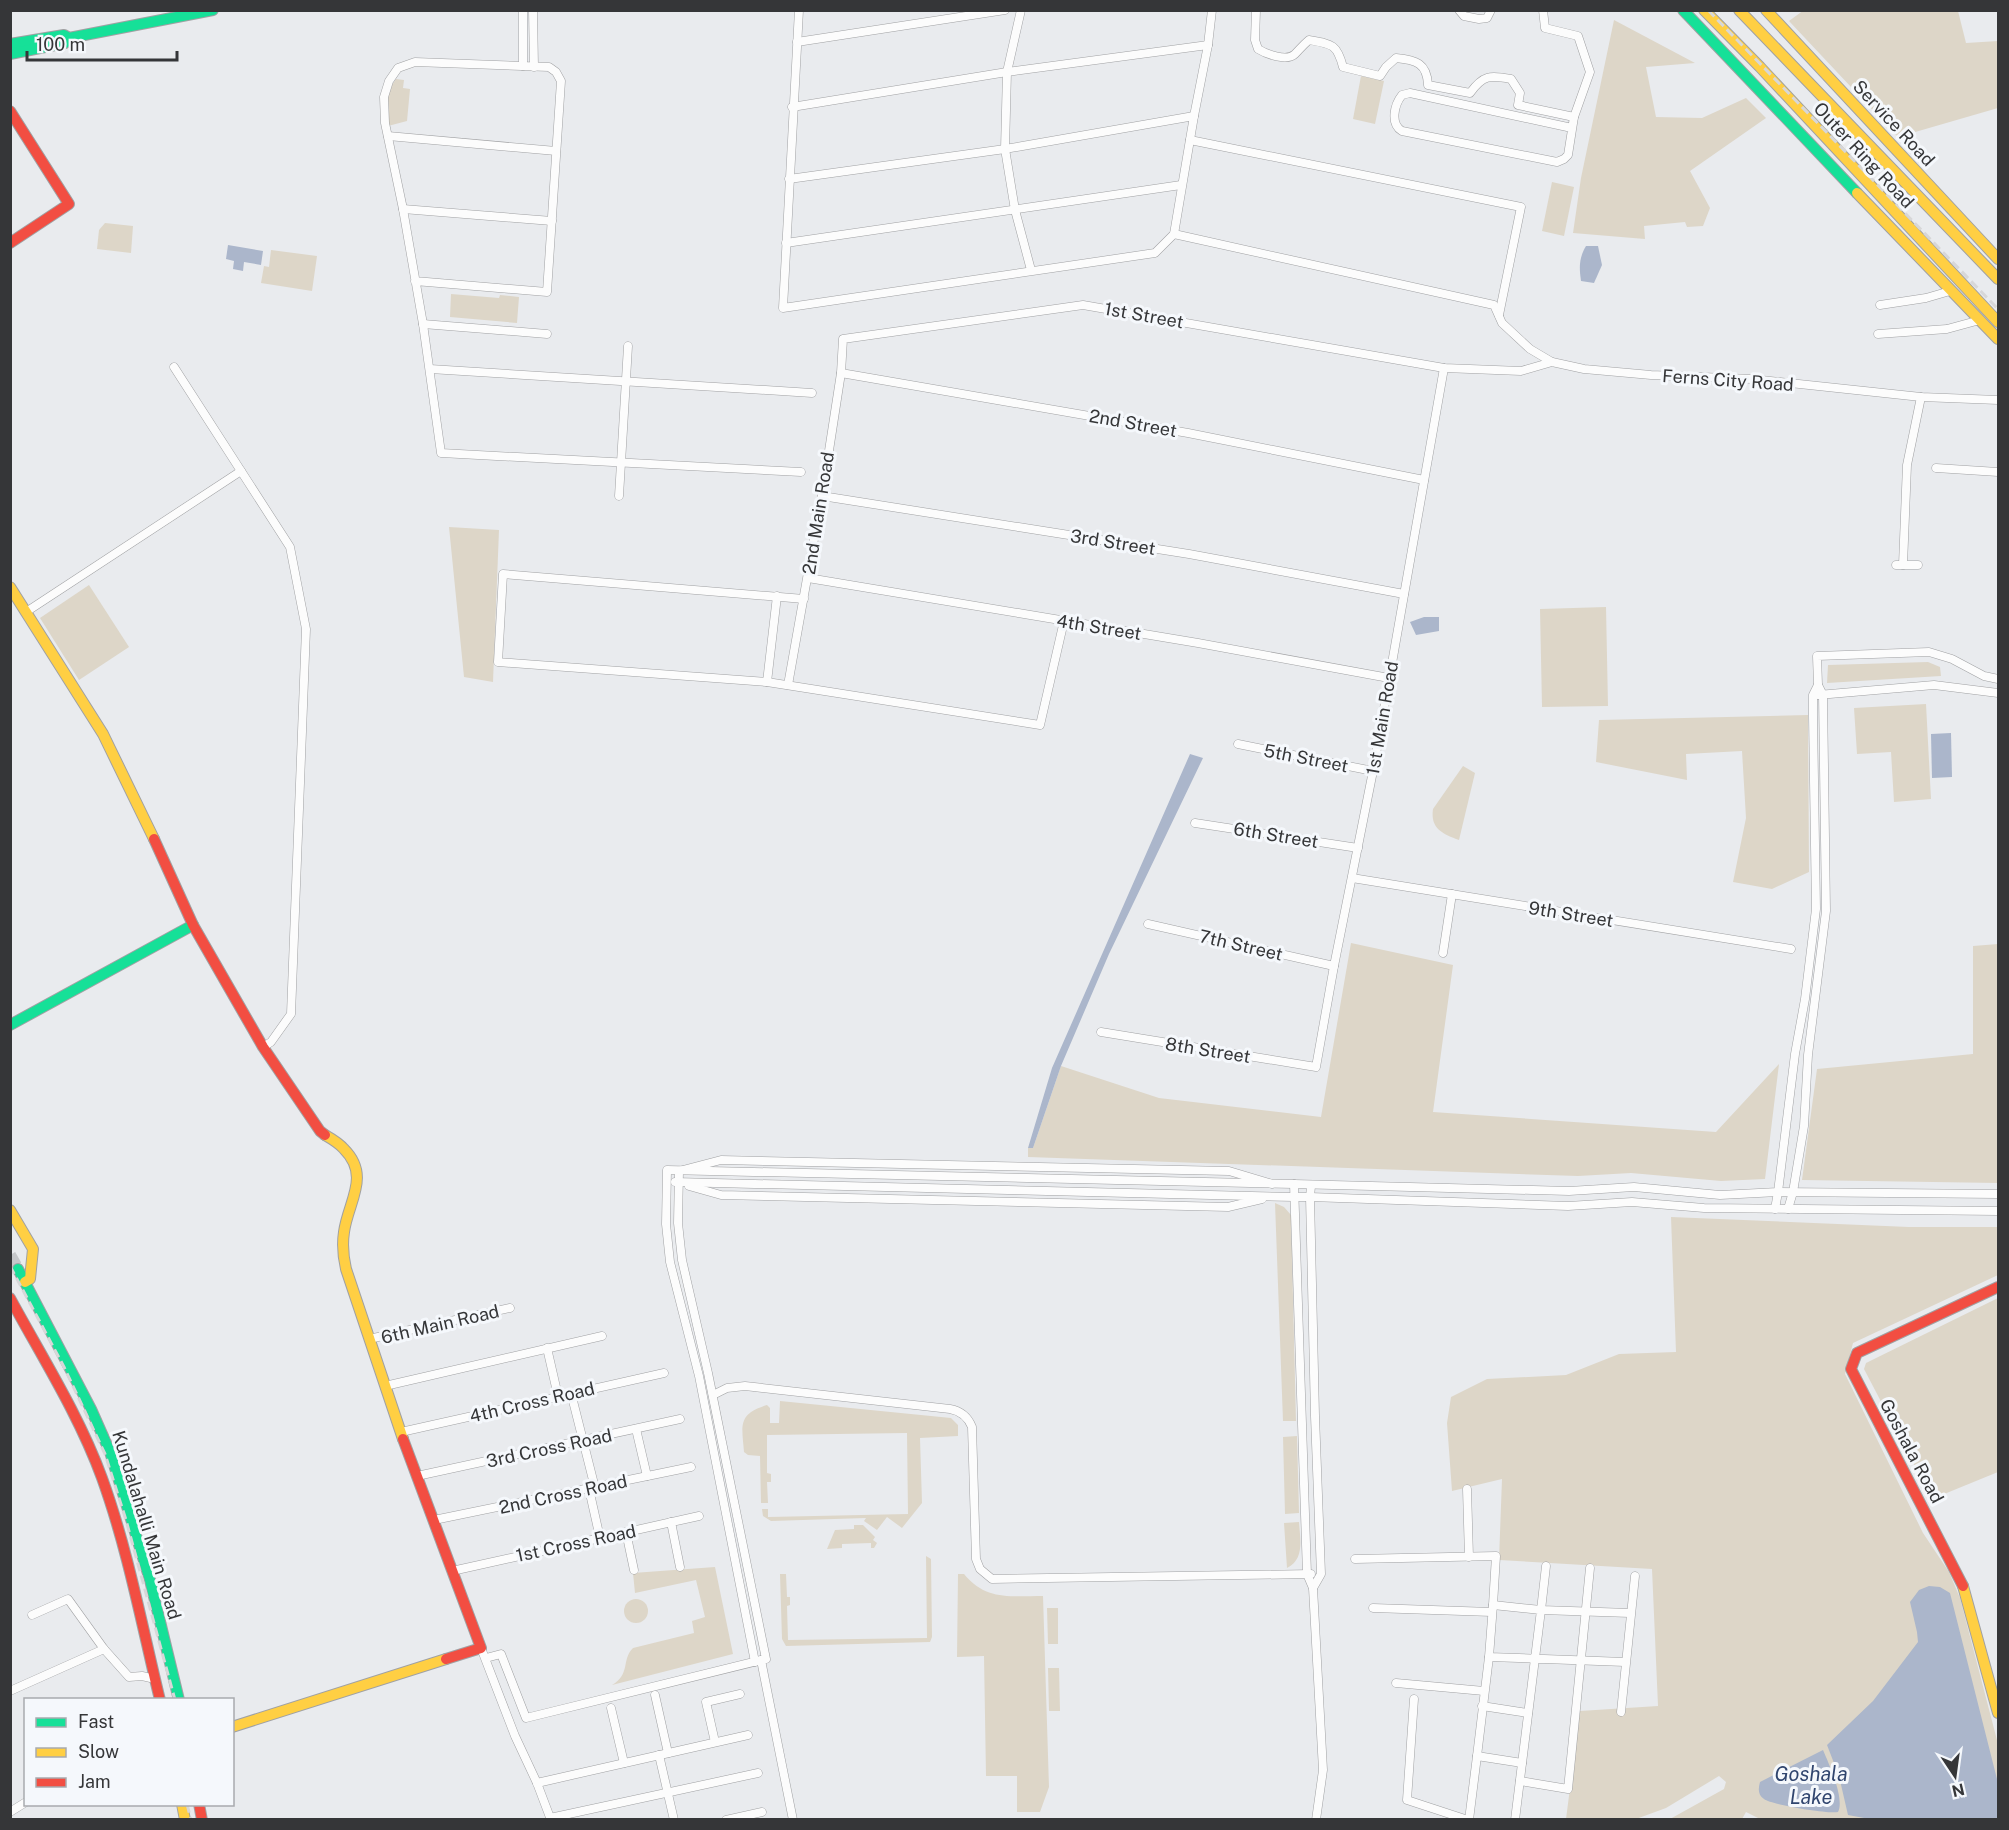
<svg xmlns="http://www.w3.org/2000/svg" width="2009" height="1830" font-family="'Public Sans',sans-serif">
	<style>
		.green { fill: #ddd6c8 }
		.water { fill: #abb6cb }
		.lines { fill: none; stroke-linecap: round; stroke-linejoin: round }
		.primary-tunnel { stroke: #c5c7ca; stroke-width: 12; stroke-dasharray: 12 6; stroke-linecap: butt }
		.street-casing { stroke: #a0a1a3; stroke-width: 9 }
		.fast-casing { stroke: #a0a1a3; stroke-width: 12 }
		.slow-casing { stroke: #a0a1a3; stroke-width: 12 }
		.jam-casing { stroke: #a0a1a3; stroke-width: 12 }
		.street { stroke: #fcfcfc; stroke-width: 8 }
		.fast { stroke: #16e098; stroke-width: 10 }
		.slow { stroke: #ffcf43; stroke-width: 10 }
		.jam { stroke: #f24e42; stroke-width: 10 }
		.rail { stroke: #d7d7d8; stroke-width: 3; stroke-dasharray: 9 4.5; stroke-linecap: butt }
		.labels { text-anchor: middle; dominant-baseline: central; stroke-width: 6; stroke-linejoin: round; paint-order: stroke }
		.street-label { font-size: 18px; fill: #353638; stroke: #f5f8fc }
		.water-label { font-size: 20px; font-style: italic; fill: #30456e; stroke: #f5f8fc }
	</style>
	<rect width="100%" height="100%" fill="#e9ebee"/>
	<!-- green -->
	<g class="green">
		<path d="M1804 10 1958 11 1966 43 1998 41V108L1898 137 1789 21Z"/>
		<path d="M1614 20 1695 63 1646 67 1656 117 1702 118 1746 98 1766 118 1690 171 1710 208 1703 226 1687 227 1685 222 1644 226 1645 239 1573 233 1581 178Z"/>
		<path d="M1361 76 1384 81 1375 124 1353 119Z"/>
		<path d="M396 79 404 80 403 88 410 89 407 121 388 126 386 117 388 91Z"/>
		<path d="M1552 182 1574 187 1564 236 1542 231Z"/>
		<path d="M105 223 133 226 131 253 97 249 99 230Z"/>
		<path d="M271 250 317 256 312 291 261 283 264 266 269 267Z"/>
		<path d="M451 294 499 298 500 295 519 297 517 323 450 317Z"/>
		<path d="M449 527 499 530 493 682 464 677Z"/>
		<path d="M89 585 129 647 79 680 40 618Z"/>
		<path d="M1606 607 1608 706 1542 707 1540 609Z"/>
		<path d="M1928 662 1940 667 1941 676 1827 683 1828 665Z"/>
		<path d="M1926 704 1931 799 1894 802 1891 752 1857 754 1854 708Z"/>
		<path d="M1808 715 1809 872 1772 889 1733 882 1746 818 1742 751 1686 754 1687 780 1596 762 1599 720Z"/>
		<path d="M1463 766 1475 773 1459 840C1443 834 1430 829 1433 809Z"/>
		<path d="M1351 943 1453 965 1433 1112 1716 1132 1779 1064 1765 1179 1721 1181 1631 1173 1578 1176 1028 1157V1148H1033L1061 1066 1159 1098 1321 1117Z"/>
		<path d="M1998 944V1183L1802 1180 1817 1069 1973 1054V946Z"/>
		<path d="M1275 1203 1284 1207 1291 1215 1296 1421H1283Z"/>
		<path d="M1671 1217 1909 1227H1998V1275L1853 1343 1845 1374 1923 1533 1949 1572 1960 1598 1998 1744V1819L1762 1820 1746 1812 1742 1819H1670L1724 1789 1726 1782 1719 1776 1666 1808 1636 1819H1566L1580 1711 1658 1706 1652 1569 1499 1560 1502 1479 1452 1491 1447 1423 1451 1397 1487 1379 1566 1375 1619 1354 1676 1352Z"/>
		<path d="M1998 1298V1472L1932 1499 1864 1369 1866 1363Z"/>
		<path d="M780 1401 951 1418 958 1425V1436L920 1438 922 1503 902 1528 887 1517 877 1530 864 1521 866 1518 771 1521 763 1516 762 1509H768V1517L908 1514 907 1433 767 1435V1473L771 1474V1482H767L768 1503H761L760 1456 748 1455 744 1452C742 1426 737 1414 767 1405L770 1408V1423H779Z"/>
		<path d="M1297 1436 1299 1513 1285 1514 1283 1437Z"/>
		<path d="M1299 1522C1300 1539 1305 1559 1287 1568L1284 1523Z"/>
		<path d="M854 1525H863L875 1537 873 1540 877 1543 874 1548H871V1543L842 1544V1548L827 1549 835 1530 854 1529Z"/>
		<path d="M926 1556 931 1559 932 1637 930 1642 786 1646 782 1639 780 1574H786L787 1597H790V1605L787 1606 788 1640 927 1638Z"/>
		<path d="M715 1567 733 1654 612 1685C631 1674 621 1660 633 1648L694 1633 692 1621 705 1617 696 1580 635 1593 633 1573Z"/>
		<path d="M958 1574H964C986 1601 1011 1596 1043 1596L1049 1787 1040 1812H1017V1776H986L984 1656 957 1657Z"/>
		<circle cx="636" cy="1611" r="12"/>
		<path d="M1047 1608H1058V1644H1048Z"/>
		<path d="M1048 1668H1059L1060 1711H1049Z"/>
	</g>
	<!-- water -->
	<g class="water">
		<path d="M228 245 263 251 261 265 244 262 243 271 233 269 234 261 226 259Z"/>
		<path d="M1586 246H1598L1602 265 1594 283 1581 281C1579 267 1579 258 1586 246Z"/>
		<path d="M1424 617H1439V631L1416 635 1410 622Z"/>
		<path d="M1951 733 1952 777 1932 778 1931 734Z"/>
		<path d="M1190 754 1203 758 1109 954 1061 1066 1033 1148H1028L1052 1068Z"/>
		<path d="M1929 1586 1940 1587 1950 1593 1998 1783V1819L1875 1820 1848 1815 1839 1776 1827 1745 1873 1701 1918 1642 1917 1632 1910 1602 1919 1590Z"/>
		<path d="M1823 1750C1829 1764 1845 1799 1838 1812 1828 1814 1772 1805 1764 1799 1758 1795 1758 1789 1760 1782Z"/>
	</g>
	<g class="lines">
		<!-- primary-tunnel -->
		<path class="primary-tunnel" d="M10 1255 18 1269"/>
		<!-- street casing -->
		<g class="street-casing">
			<g id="street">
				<path d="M533 10 534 67"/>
				<path d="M799 10 783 308 1155 253 1174 234 1194 116 1208 45 1212 10"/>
				<path d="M1021 10 1007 72 1005 149 1015 210 1031 270"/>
				<path d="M1256 10 1255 40 1258 49C1266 54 1287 62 1295 54 1300 49 1303 45 1309 40 1332 44 1337 44 1343 67L1380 76 1386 67 1396 58C1416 60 1427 63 1428 85L1470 93C1483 75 1490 75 1511 79L1520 93 1518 105 1574 117"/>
				<path d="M1459 10 1464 16 1479 19 1487 18 1491 10"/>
				<path d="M1543 10 1545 28 1578 36 1590 72 1574 117 1568 155 1564 159 1557 162 1402 131C1390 124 1394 105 1402 95L1410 93 1572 128"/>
				<path d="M797 42 1005 10"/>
				<path d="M523 66V10"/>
				<path d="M792 107 1007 72 1208 45"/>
				<path d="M388 136 556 151"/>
				<path d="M1190 140 1521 207 1499 315"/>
				<path d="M789 179 1005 149 1194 116"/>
				<path d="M403 209 552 221"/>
				<path d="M1174 234 1494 305 1502 323 1530 349 1552 362"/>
				<path d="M786 243 1181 185"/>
				<path d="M415 281 547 292 561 81 556 72 549 67 415 62 398 68 389 81 384 97 385 123 403 209 423 324 441 453 801 472"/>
				<path d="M1880 305 1926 298 1950 291"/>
				<path d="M423 324 547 334"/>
				<path d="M1878 334 1947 329 1980 320"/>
				<path d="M174 367 290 547 306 629 291 1014 271 1042 263 1047"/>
				<path d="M430 369 812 393"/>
				<path d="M841 373 1188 433 1424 480"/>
				<path d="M1936 468 1998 472"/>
				<path d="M619 496 628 346"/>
				<path d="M822 496 1189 554 1404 594"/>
				<path d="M1896 565H1903L1907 465 1921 397"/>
				<path d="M1903 565H1918"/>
				<path d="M808 578 1198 643 1389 678"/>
				<path d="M804 599 503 574 498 662 767 682 1040 725 1064 621"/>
				<path d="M26 612 241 471"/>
				<path d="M767 682 777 596"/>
				<path d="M788 685 824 483 841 373 843 339 1083 305 1444 368 1521 371 1552 362 1584 369 1651 375 1752 379 1921 397 1998 400"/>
				<path d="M1818 695 1934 685 1998 693"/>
				<path d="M1238 744 1373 771"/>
				<path d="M1195 823 1358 848"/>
				<path d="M1352 878 1791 949"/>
				<path d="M1148 924 1334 966"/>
				<path d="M1443 953 1452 894"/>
				<path d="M1101 1032 1316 1067 1334 966 1373 771 1444 368"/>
				<path d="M675 1182 1294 1197H1310L1311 1186"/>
				<path d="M689 1186 721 1195 1228 1207 1262 1199"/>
				<path d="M1775 1209 1778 1192 1998 1194"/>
				<path d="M1788 1209 1793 1192 1804 1126 1808 1055 1826 911 1823 695 1818 685"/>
				<path d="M369 1339 510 1308"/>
				<path d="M547 1348 558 1396"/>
				<path d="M385 1386 602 1336"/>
				<path d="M571 1393 595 1488"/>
				<path d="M713 1395 727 1388 745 1386 950 1409C961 1411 968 1417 972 1427L976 1559 980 1569 992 1579 1311 1574"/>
				<path d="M636 1429 647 1476"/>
				<path d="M401 1432 664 1373"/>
				<path d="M417 1476 680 1419"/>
				<path d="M589 1489 600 1538"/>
				<path d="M1467 1489 1469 1557"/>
				<path d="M434 1520 691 1467"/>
				<path d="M671 1522 680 1567"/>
				<path d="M626 1532 634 1570"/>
				<path d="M1355 1559 1496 1556 1493 1605"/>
				<path d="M1546 1566 1541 1610 1630 1613"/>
				<path d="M452 1571 699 1516"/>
				<path d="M1313 1588 1321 1574 1315 1416 1310 1197 1568 1206 1632 1202 1704 1208 1998 1211"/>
				<path d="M1373 1608 1492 1612"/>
				<path d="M32 1615 68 1599 104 1649 129 1677 142 1676 155 1679"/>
				<path d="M481 1648 515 1736 537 1783 551 1820"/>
				<path d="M486 1658 501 1654 526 1718 766 1659 708 1373 682 1260 678 1223 679 1171 721 1160 1229 1171 1272 1184"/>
				<path d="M761 1660 793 1820"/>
				<path d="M755 1662 699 1376 670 1262 666 1224 667 1170 1294 1184"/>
				<path d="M1396 1683 1484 1691"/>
				<path d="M10 1691 104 1649"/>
				<path d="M655 1695 668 1753"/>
				<path d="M1414 1699 1407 1800 1468 1820"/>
				<path d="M1482 1706 1528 1713"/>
				<path d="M611 1708 624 1763"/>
				<path d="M1621 1712 1635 1576"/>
				<path d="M715 1742 706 1702 740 1694"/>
				<path d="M659 1755 674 1820"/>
				<path d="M1477 1756 1489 1657"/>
				<path d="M1520 1781 1568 1789 1590 1568"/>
				<path d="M537 1783 748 1735"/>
				<path d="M10 1812 26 1802"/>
				<path d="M550 1818 758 1773"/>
				<path d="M726 1820 762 1812"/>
				<path d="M1316 1820 1323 1770 1313 1588 1307 1574 1294 1184 1569 1191 1634 1187 1720 1195 1778 1192 1795 1054 1805 999 1816 909 1813 716V695L1818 685 1817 656 1929 652 1952 659 1984 676 1998 679"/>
				<path d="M1469 1820 1477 1756 1522 1763"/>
				<path d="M1515 1820 1541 1610 1493 1605 1489 1657 1625 1662"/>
			</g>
		</g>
		<!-- fast casing -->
		<g class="fast-casing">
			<g id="fast">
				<path d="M1683 10 1857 193"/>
				<path d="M10 44 64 35 69 38 213 10"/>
				<path d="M10 54 65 43 69 38"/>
				<path d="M10 1025 193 925"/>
				<path d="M18 1269 91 1409 110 1452 150 1580 179 1700"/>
			</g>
		</g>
		<!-- slow casing -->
		<g class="slow-casing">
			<g id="slow">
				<path d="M1704 10 1760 67 1998 322"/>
				<path d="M1739 10 1998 279"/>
				<path d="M1766 10 1998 259"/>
				<path d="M1857 193 1998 339"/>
				<path d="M10 587 103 734 154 839"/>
				<path d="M325 1135C332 1139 339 1143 344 1149 371 1176 348 1202 344 1232 342 1245 343 1256 346 1269L403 1439"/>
				<path d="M10 1210 33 1249 30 1279 25 1282"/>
				<path d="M1963 1586 1998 1713"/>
				<path d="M232 1727 446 1659"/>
				<path d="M182 1804 185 1820"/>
			</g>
		</g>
		<!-- jam casing -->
		<g class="jam-casing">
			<g id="jam">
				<path d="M10 111 69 204 10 243"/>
				<path d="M154 839 193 925 263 1047 320 1131 325 1135"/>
				<path d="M10 1298C42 1357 79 1415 102 1478 128 1550 142 1626 160 1700"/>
				<path d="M403 1439 481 1648 446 1659"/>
				<path d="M1963 1586 1851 1369 1857 1353 1998 1287"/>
				<path d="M199 1804 202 1820"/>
			</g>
		</g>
		<!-- street -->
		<use href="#street" class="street"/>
		<!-- fast -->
		<use href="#fast" class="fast"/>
		<!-- slow -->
		<use href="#slow" class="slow"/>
		<!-- jam -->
		<use href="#jam" class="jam"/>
		<!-- rail -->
		<g class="rail">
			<path d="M1708 10 1998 309"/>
			<path d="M10 1266 64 1367 105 1454 126 1520 175 1700"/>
			<path d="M187 1804 191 1820"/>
		</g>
	</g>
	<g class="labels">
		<!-- street labels -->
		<g class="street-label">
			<text transform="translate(1894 123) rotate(47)">Service Road</text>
			<text transform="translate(1864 155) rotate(47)">Outer Ring Road</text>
			<text transform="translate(1144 315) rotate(10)">1st Street</text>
			<text transform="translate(1728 380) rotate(4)">Ferns City Road</text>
			<text transform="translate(1133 423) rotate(10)">2nd Street</text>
			<text transform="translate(818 513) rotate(-81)">2nd Main Road</text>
			<text transform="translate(1113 542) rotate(9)">3rd Street</text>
			<text transform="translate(1099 627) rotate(9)">4th Street</text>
			<text transform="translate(1382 718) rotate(-80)">1st Main Road</text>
			<text transform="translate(1306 758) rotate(11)">5th Street</text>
			<text transform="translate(1276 835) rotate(9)">6th Street</text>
			<text transform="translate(1571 914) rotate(9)">9th Street</text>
			<text transform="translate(1241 945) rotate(13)">7th Street</text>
			<text transform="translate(1208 1050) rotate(9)">8th Street</text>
			<text transform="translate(440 1324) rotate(-13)">6th Main Road</text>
			<text transform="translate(532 1402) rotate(-13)">4th Cross Road</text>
			<text transform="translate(549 1448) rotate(-12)">3rd Cross Road</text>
			<text transform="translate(1912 1451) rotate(62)">Goshala Road</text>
			<text transform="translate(563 1494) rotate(-12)">2nd Cross Road</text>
			<text transform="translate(147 1525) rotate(73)">Kundalahalli Main Road</text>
			<text transform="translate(576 1543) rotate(-12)">1st Cross Road</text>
		</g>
		<!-- water labels -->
		<g class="water-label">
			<text x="1811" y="1774">Goshala<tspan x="1811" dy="23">Lake</tspan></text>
		</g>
	</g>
	<!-- border -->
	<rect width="2009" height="1830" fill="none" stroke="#353638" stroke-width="24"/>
	<!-- legend -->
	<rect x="24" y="1698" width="210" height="108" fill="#f5f8fc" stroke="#a8aaae" stroke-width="1.5"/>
	<rect x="36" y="1718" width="30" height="9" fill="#16e098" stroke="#a8aaae" stroke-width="1.5"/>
	<text x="78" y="1728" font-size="18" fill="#353638">Fast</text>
	<rect x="36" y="1748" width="30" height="9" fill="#ffcf43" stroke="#a8aaae" stroke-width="1.5"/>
	<text x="78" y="1758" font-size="18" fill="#353638">Slow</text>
	<rect x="36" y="1778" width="30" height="9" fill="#f24e42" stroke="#a8aaae" stroke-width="1.5"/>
	<text x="78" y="1788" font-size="18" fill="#353638">Jam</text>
	<!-- north arrow -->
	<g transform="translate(1955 1776) rotate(167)" stroke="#f5f8fc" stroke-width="4.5" paint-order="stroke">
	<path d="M0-4.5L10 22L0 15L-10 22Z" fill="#353638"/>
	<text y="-9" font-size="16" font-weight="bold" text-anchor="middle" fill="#353638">N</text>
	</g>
	<!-- scale -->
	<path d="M27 51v9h150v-9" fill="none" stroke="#353638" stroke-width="3"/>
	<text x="36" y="51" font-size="18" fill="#353638" stroke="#f5f8fc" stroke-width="4.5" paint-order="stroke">100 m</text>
</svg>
